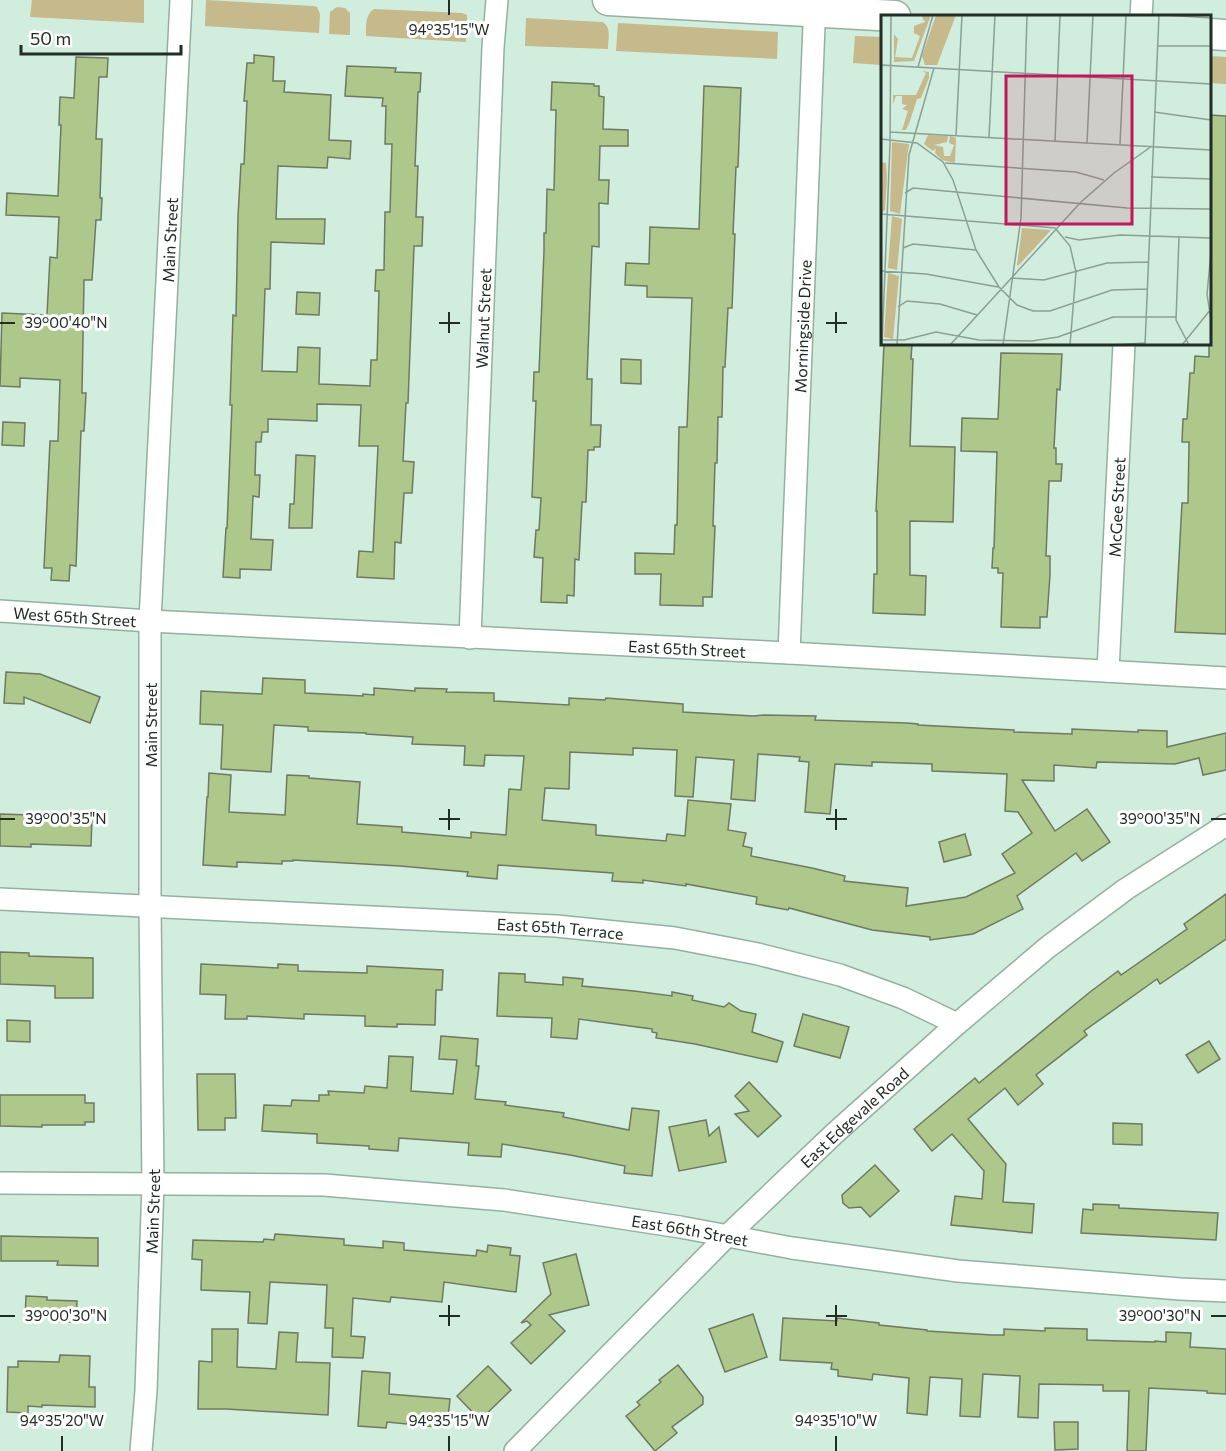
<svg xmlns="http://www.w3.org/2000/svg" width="1226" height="1451" font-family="Commissioner,sans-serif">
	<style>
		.green { fill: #c6b98b }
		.building { fill: #aec88b; stroke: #6f7961; stroke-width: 1.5; fill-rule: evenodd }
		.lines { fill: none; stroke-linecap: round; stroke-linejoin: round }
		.street-casing { stroke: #94b0a0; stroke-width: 24 }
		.secondary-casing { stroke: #94b0a0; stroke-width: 33 }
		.street { stroke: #fff; stroke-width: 21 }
		.secondary { stroke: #fff; stroke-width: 30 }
		.ticks { fill: none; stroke: #222d26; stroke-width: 2 }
		.labels { text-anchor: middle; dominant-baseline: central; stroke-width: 6; stroke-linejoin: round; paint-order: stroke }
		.street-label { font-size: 16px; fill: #222d26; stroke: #fff }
		.inset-road { fill: none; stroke: #8aa094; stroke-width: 1.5 }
		.view { fill: #c2185b; fill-opacity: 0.15; stroke: #c2185b; stroke-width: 3 }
		.inset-edge { fill: none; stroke: #222d26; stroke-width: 3 }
		.ticks-label { font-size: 15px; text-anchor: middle; fill: #222d26; stroke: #fff; stroke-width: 6; stroke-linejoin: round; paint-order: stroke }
	</style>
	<rect width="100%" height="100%" fill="#d0eddd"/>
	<!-- green -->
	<g class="green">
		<path d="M32 0H144V23L30 17Z"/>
		<path d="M206 0 313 6 317 7 320 14 319 33 205 26Z"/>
		<path d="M337 7 345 8 350 13V35L329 34 330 12Z"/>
		<path d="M374 9 462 13 467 15 466 42 366 36C366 25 365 15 374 9Z"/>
		<path d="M526 18 602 22C612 26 608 40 608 49L525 46Z"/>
		<path d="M618 23 778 32 777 59 616 51Z"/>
		<path d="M855 36 882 37V65L853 63Z"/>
		<path d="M1210 56 1226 57V84L1210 83Z"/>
	</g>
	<!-- building -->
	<g class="building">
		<path d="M254 55 274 57 273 81H285L284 92 331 95 329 140 351 141 350 159 328 157 327 168 278 166 276 219H325L324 244 271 242 270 289H265L262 371 297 372 298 347 320 348 319 384 370 386 371 360H377L379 291H375L376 270H384L385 212H390L392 144H385L386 106H382L383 98 345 96 347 66 396 68 395 72 421 73 420 92H418L415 166H418L416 217H423L422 246H414L408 403H406L403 461 414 462 412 493H404L401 543 395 542 394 579 357 577 359 551 373 552 378 446H359L361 405 317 404V421L268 419V432H262L261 442H256L255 475H260L259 497 253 496 251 539 273 540 271 570 240 569V578L223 577 226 528H227L232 405H230L233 315 236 316 238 216 241 164H244L247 101H244L247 63H254Z"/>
		<path d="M76 57 108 58 107 77H99L96 139H102L100 198H102L101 220H96L92 280H84L82 393H86L84 431H81L76 566 70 565 69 581 51 580 52 568H44L50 441H58L60 380 20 378V387L0 386 2 313 47 315 50 257 57 258 59 217 6 215 7 193 58 196 61 125H59L60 97 74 98Z"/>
		<path d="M552 82 594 84V86H599V96L604 97 603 129 628 130V146H600L599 180H609L608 204 599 203V247L592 246 587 379H592L591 425H601L600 447H594V450H588L586 502H582L579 560 575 559 574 596 567 595V603L541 602 543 558 534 557 536 530H539L541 498 532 497 536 401H533L534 372H539L544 251V233H546L547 189 554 190 556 110H551Z"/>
		<path d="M704 86 741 88 738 167H736L733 234H735L732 308H728L725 367H723L722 417H718L717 463H715L713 526H715L712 597H703V606L660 605 661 574H635V553L674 554 675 525H677L679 427H687L692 298 647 297V286L625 285 626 263 649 264 650 227 699 229Z"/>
		<path d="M1209 115 1226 116V634L1175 632 1182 503H1188L1189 442H1182L1183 419H1187L1190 373H1194L1195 356 1209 357Z"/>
		<path d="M297 292 320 293 319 315 296 314Z"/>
		<path d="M884 344H912L911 359H913L910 446 955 447 953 522 910 521V575L926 576 925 615 873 613 874 574H877V511H876Z"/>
		<path d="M1001 353 1062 354 1060 390 1057 389 1054 448H1056V464H1062L1061 481H1049L1046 556H1050V575L1047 617H1040V628L1001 627 1003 573H998V568H992L993 548H994L997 452 961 451 962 418 998 419Z"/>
		<path d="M621 359 641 360V384L621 383Z"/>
		<path d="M3 422 25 423 24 446 2 445Z"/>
		<path d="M296 455 315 456 312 528H289L290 504H294Z"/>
		<path d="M6 672 40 674 100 697 90 723 24 697V704L4 703Z"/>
		<path d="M263 678 305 680V693L363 696V694L374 695V688L415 691V688L447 689 446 692 494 693V701L569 705V698L605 700 606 698 683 704V712L753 716 764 715 816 716 815 720 907 723 918 724V725L1014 730V732L1072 734V729L1138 732V730L1167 731V747L1226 733V770L1203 775 1199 758 1175 764 1097 762 1096 768 1054 765V781L1022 780 1055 831 1087 809 1110 842 1082 861 1076 853 1017 896 1023 909 973 934 930 940V937L872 930 789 908 788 910 756 904 757 897 686 884V886L643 880V883L612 881 613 873 498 865 497 879 467 876 468 872 400 866 293 860V861H282V864L237 862V867L203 865 207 797H208L209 773 231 775 229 812 285 815 287 775 309 776V778L360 782 357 824 402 827V832L471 838V832L506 835 509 789 521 790 524 756 485 755 484 766 464 765 465 746 412 744 413 737 366 734V733L308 731V727L274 725 271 772 221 769 223 725 200 724 201 691 262 694ZM633 748 677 750 675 796 693 797 696 757 734 760 731 799 755 801 758 754 800 757 799 761 809 762 805 812 830 814 835 764 872 766V762L932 764V771L1007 774 1005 811 1018 812 1032 833 1002 854 1015 873 966 897 906 906 908 888 844 881 845 876 812 868 751 856 752 848 743 846 746 833 728 830 731 804 688 800 685 836 667 834 666 841 596 835V825L542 820 545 788 569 789 570 752 633 755Z"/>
		<path d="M0 814 92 817 91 846 31 844V847L0 846Z"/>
		<path d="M965 834 971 855 944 862 939 842Z"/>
		<path d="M1226 894V939L1160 984 1157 979 1084 1031 1087 1035 1036 1075 1043 1084 1018 1105 1005 1088 968 1119 1006 1164 1003 1202 1034 1204 1032 1233 951 1225 955 1196 982 1199 984 1171 952 1134 932 1151 914 1129 975 1078 979 1083 1090 992 1118 971 1121 975 1187 929 1184 924Z"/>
		<path d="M0 952 29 953V956L93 958V998H55V986L0 984Z"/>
		<path d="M201 964 278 968V964L298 965V971L367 973V966L443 970 442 990H436L435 1025 397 1024V1027L365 1026V1016L304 1014V1019L247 1016V1019H225L226 995 200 994Z"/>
		<path d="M499 973 525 974V982L563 985V977L583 979 582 986 634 991 672 996V992L693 996 692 1000 724 1007 729 1003 741 1011 756 1014 752 1032 783 1042 777 1062 695 1044 656 1038 657 1033 652 1032V1029L579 1019 577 1039 551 1037 552 1018 497 1016Z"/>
		<path d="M803 1014 849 1027 840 1058 794 1046Z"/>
		<path d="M7 1020 30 1021V1042L7 1041Z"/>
		<path d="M441 1036 478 1039 476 1066H479L475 1099 506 1102 505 1105 564 1113 563 1117 629 1130 632 1108 659 1111 652 1176 624 1173 625 1166 570 1155 502 1144 501 1157 468 1155 469 1143 399 1138 398 1151 369 1149V1146L317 1143V1134L262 1131 264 1105 291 1106 292 1100 319 1101V1095H329L328 1091 364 1093 365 1086 387 1088 389 1056 413 1057 411 1091 453 1094 457 1060 439 1059Z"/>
		<path d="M1209 1041 1220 1059 1198 1073 1186 1055Z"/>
		<path d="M197 1074H235L236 1118H225V1130H198Z"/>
		<path d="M749 1082 781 1116 758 1137 735 1114 749 1111 735 1096Z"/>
		<path d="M0 1095H85V1103H94V1122H85V1125H42V1127L0 1126Z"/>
		<path d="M706 1120 709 1136 719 1127 726 1162 679 1171 669 1127Z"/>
		<path d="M1113 1123 1142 1124V1145L1113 1144Z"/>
		<path d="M875 1165 899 1191 870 1217 861 1207 849 1208 843 1203 842 1195Z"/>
		<path d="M1093 1204 1119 1205V1208L1218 1213 1216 1240 1081 1233 1083 1209 1093 1210Z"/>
		<path d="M275 1234 344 1239V1245L383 1248V1241L404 1243V1250L476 1256 477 1250 487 1252 488 1245 511 1248 510 1255 520 1256 516 1292 444 1282 442 1302 391 1297 390 1302 353 1298 351 1336 365 1337 363 1358 332 1357 333 1328H325L327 1285 270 1282 267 1324 248 1323 250 1292 201 1290 202 1260 192 1259 193 1240 263 1242 264 1239 274 1240Z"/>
		<path d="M1 1236 98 1238V1266L57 1265 58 1261H1Z"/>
		<path d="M576 1254 589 1305 549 1315 565 1331 531 1364 511 1343 531 1325 527 1321 521 1323 551 1294 543 1263Z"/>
		<path d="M26 1296 47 1297V1300L77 1301 76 1322H55V1318L25 1317Z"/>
		<path d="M753 1314 767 1357 725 1372 709 1329Z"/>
		<path d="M783 1318 837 1321V1318L879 1323V1325L927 1330V1331L992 1335H1004V1329L1045 1331V1328L1087 1329V1340L1155 1342V1341L1166 1342V1332L1191 1333 1190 1347 1226 1349V1394L1207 1393V1391L1149 1388 1146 1451H1127L1129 1391H1103V1385L1039 1384 1038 1418 1018 1417 1020 1376 983 1374 980 1417 960 1416 962 1379 930 1377 927 1415 907 1413 909 1378 873 1374 872 1380 838 1376V1370L831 1369 832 1363 780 1360Z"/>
		<path d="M212 1329H238L237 1367 276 1369 279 1332 298 1333 296 1362 330 1363 328 1415 226 1409H198L199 1361 212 1362Z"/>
		<path d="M60 1355 90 1356 89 1387H95V1407L42 1405V1407L28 1406V1413L7 1412 8 1367H18V1361L59 1362Z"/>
		<path d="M678 1365 703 1397V1404L672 1427 677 1433 655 1451 626 1416 640 1405 637 1402 661 1382 659 1380Z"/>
		<path d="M488 1366 511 1390 480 1420 457 1396Z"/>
		<path d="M362 1371 390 1373 389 1394 450 1399 447 1428 387 1422 386 1428 358 1426Z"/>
		<path d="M1054 1422H1078V1449L1055 1450Z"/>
	</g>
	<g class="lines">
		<!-- street casing -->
		<g class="street-casing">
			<g id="street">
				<path d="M1141 16 1142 0"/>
				<path id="s1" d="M0 611 150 621 789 653 1226 678"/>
				<path id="s2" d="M470 638 493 47 497 0"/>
				<path id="s3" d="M789 653 815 0"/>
				<path id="s4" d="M1108 671 1124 344"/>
				<path id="s5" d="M0 899 556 926 675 938 758 954 840 975 903 998 957 1024"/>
				<path id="s6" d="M0 1183 324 1185 504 1200 680 1227 792 1248 958 1271 1180 1289 1226 1291"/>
				<path id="s7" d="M141 1451 146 1391 153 1183 150 906V621L181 0"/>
				<path id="s8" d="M515 1451 727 1236 835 1133 957 1024 1048 947 1126 889 1226 825"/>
			</g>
		</g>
		<!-- secondary casing -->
		<g class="secondary-casing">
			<g id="secondary">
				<path d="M608 0 895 16"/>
				<path d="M1210 34 1226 35"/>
			</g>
		</g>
		<!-- street -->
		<use href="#street" class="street"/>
		<!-- secondary -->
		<use href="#secondary" class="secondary"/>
	</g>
	<!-- ticks -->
	<path class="ticks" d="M449 0V15M449 312V333M836 312V333M0 323H15M439 323H460M826 323H847M449 809V830M836 809V830M0 819H15M439 819H460M826 819H847M1211 819H1226M449 1305V1326M836 1305V1326M0 1316H15M439 1316H460M826 1316H847M1211 1316H1226M62 1436V1451M449 1436V1451M836 1436V1451"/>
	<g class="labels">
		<!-- street labels -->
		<g class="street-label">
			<text stroke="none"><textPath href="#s7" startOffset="1212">Main Street</textPath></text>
			<text stroke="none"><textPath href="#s2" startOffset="320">Walnut Street</textPath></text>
			<text stroke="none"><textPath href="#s3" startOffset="327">Morningside Drive</textPath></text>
			<text stroke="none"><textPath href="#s4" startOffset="164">McGee Street</textPath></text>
			<text stroke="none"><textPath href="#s1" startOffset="75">West 65th Street</textPath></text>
			<text stroke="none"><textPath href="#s1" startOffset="688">East 65th Street</textPath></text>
			<text transform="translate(150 725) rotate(-90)">Main Street</text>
			<text stroke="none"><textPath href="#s5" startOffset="561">East 65th Terrace</textPath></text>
			<text stroke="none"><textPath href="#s8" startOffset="476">East Edgevale Road</textPath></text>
			<text stroke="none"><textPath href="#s7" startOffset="240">Main Street</textPath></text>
			<text stroke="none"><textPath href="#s6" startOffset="693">East 66th Street</textPath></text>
		</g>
	</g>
	<!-- overview -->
	<g transform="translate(881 15)">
		<rect width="330" height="330" fill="#d0eddd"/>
		<path d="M40 0H50L33 46 13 47V19L17 24 14 42 31 43 39 21 33 18V11L44 7ZM55 0H75L56 50H44L41 41ZM41 56 48 57V63L40 83 36 84 26 115 28 106 25 115H21L27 96 21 94 26 90 21 89V81H15L12 89V80H35L45 58ZM47 120 67 121 66 127 53 130 62 132 63 141H69L73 130 68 128 69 121 75 123 74 148 61 145 54 138 55 133 52 136 43 129ZM11 127 28 129 19 199 9 196ZM0 147 5 148 6 163 4 195 0 198ZM11 201 21 204 16 255 7 253ZM141 213 170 215 137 251 136 250ZM7 258 18 261 12 324 3 322Z" fill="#c6b98b"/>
		<path class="inset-road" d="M285 0 330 3M276 31H330M0 50 330 69M37 52 52 0M273 97 330 105M9 117 330 135M75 120 81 0M108 122 114 0M0 124 36 128 62 147 72 165 95 235 118 272 136 290 152 296H169L231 275 266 274M174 126 179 0M206 128 212 0M239 129 245 0M64 148 195 157 223 165M270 162 330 164M24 178 32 173 246 193 330 194M0 199 174 213 189 231 195 257 189 330M184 222 198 225 239 220 330 223M298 222 295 305 308 330M22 233 32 229 95 235M330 237 326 279 330 305M0 256 45 259 117 272M130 263 163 265 226 248 267 247M17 292 26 286 59 289 96 300M0 325H23L55 317 98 325 151 326 177 322 232 302H295M1 330 9 129 10 0M16 330 28 140 53 53M69 330 200 187 233 158 271 131M122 330 140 203 146 0M231 330 264 328M264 330 278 0M301 330 330 294"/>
		<path class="view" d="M125 61H251V209H125Z"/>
		<rect width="330" height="330" class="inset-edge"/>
	</g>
	<g class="ticks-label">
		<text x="449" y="35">94°35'15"W</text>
		<text x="66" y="328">39°00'40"N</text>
		<text x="66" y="824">39°00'35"N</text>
		<text x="1160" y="824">39°00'35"N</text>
		<text x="66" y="1321">39°00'30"N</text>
		<text x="1160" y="1321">39°00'30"N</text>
		<text x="62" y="1426">94°35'20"W</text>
		<text x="449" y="1426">94°35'15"W</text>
		<text x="836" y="1426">94°35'10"W</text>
	</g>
	<!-- scale -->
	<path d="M21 45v9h160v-9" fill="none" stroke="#222d26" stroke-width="3"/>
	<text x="30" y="45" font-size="18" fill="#222d26" stroke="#ffffff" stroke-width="4.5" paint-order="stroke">50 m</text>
</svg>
